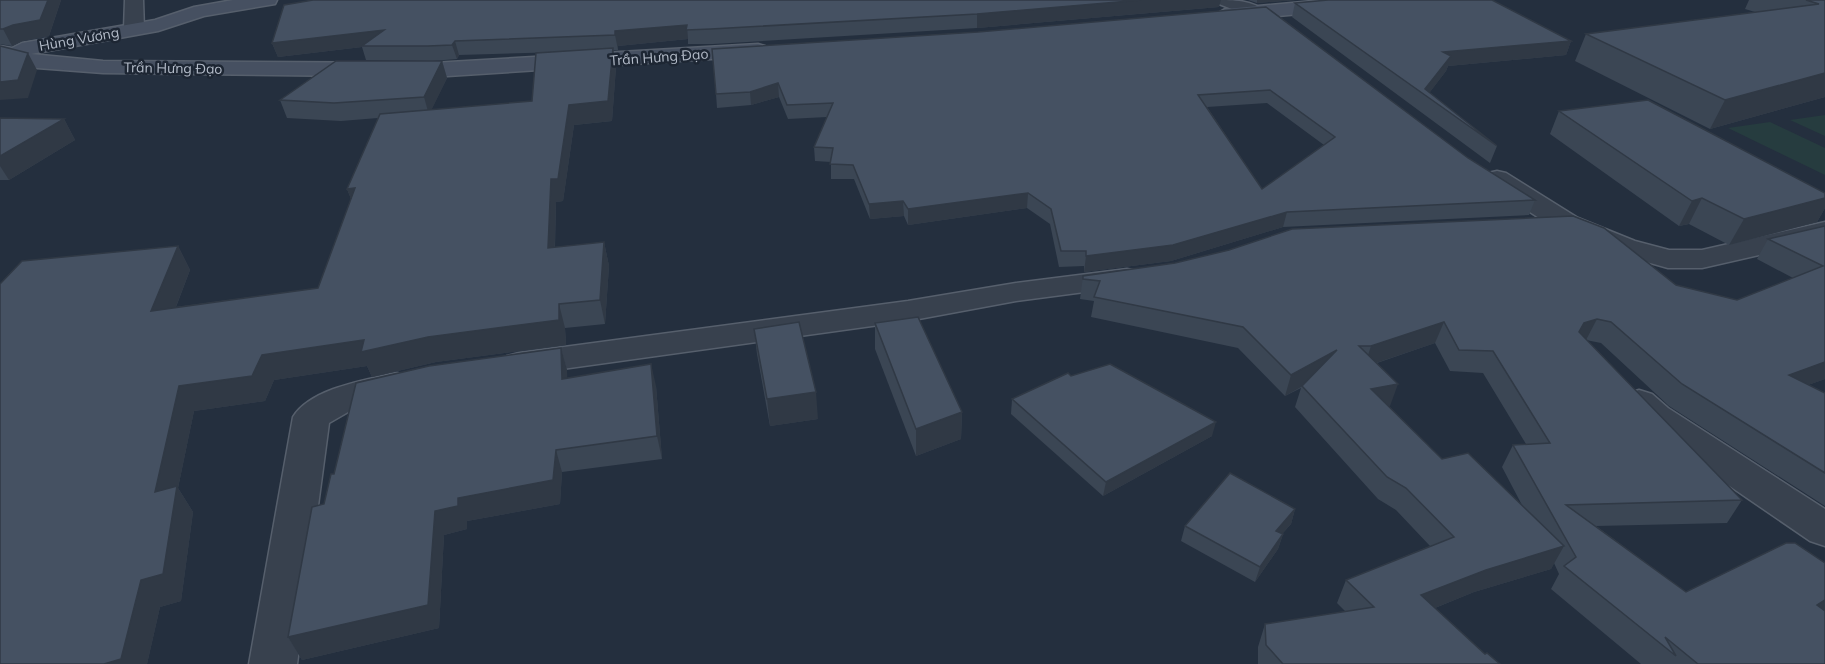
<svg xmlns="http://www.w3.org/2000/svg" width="1825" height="664" font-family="Mulish,sans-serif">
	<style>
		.green { fill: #263c3f }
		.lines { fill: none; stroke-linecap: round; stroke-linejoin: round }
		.street-casing { stroke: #565f6c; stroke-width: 3 }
		.secondary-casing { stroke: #565f6c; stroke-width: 3 }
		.street { fill: #38414e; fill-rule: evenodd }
		.secondary { fill: #465061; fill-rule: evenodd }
		.wall { fill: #3b4654; fill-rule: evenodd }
		.shaded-wall { fill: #303945 }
		.building { fill: #455162; stroke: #303945; stroke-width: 1.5; fill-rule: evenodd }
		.labels { text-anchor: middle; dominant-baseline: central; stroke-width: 5; stroke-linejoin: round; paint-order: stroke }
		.far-street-label { font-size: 14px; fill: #b4bcc9; stroke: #1d2633 }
	</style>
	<rect width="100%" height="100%" fill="#242f3e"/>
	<!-- green -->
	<g class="green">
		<path d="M1825 115V136L1790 120Z"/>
		<path d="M1770 122 1825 148V175L1728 128Z"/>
	</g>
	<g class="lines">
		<!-- street casing -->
		<g class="street-casing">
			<g id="street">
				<path d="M125 0H143L144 29 141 33H127L124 29Z"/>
				<path d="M1217 0C1232 0 1254 0 1265 12L1255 18 1219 4Z"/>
				<path d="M1497 171 1506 173 1578 218 1635 241 1669 250H1702L1825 222V240L1702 268H1668L1615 253 1558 230 1488 185 1484 179 1488 173Z"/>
				<path d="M1127 269 1138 271 1142 278 1138 285 1016 301 908 321 519 375 507 372 502 364 507 356 519 353 908 301 1016 283Z"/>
				<path d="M397 373 409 376 415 384 409 392 362 404 329 423 297 664H249L293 417C311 388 366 380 397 373Z"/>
				<path d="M1639 390 1652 394 1668 408 1825 509V546L1810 541 1642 426 1621 402 1626 394Z"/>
			</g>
		</g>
		<!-- secondary casing -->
		<g class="secondary-casing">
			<g id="secondary">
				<path d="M233 0H277L275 4 204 16 158 31 31 54 103 61 432 63 758 44 765 46 768 50 765 54 758 56 432 77 103 73 37 68 0 58V46L12 48 22 43 155 20 194 7Z"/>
				<path d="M1325 0H1395L1386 6 1225 21 1215 15 1225 9Z"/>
			</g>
		</g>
		<!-- street -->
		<use href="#street" class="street"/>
		<!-- secondary -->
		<use href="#secondary" class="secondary"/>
	</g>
	<!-- wall -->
	<g class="wall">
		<path d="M0 0H61L49 36 22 41 12 46 0 44Z"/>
		<path d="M1248 0H1296L1257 3Z"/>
		<path d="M1749 0H1825V97L1710 129 1575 61 1586 34 1755 12 1745 9Z"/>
		<path d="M1295 3 1571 41 1566 55 1448 66 1446 71 1429 93 1497 146 1490 163 1292 17Z"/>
		<path d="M284 5 1219 7 977 28 713 44H688V39L618 46V50H613L616 67 612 121 574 125 563 201 556 202 555 247 604 242 609 266 605 324 565 328 566 345 436 362 372 377 367 366 274 380 265 401 194 411 178 488 193 512 181 601 160 607 147 664H0L178 246 190 270 176 307 318 288 351 199 347 189 378 118 341 121 287 118 280 100 442 61 447 78 431 110 532 101 562 52 459 55 457 59 432 61 366 60 362 47 278 57 272 43Z"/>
		<path d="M1266 7 1468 158 1535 200 1529 215 1283 227 1171 261 1084 272V266L1059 267 1050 224 1027 208 908 225 904 216 870 219 854 179H831V162L815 161 814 147 827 117 788 119 779 97 751 105 717 108 716 94 978 32ZM1267 103 1324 145 1262 189 1207 107Z"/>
		<path d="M1559 111 1825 193V208L1817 222 1729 245 1689 224 1679 226 1550 134Z"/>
		<path d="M0 118 64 119 75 140 9 180H0Z"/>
		<path d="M1825 226V379L1808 385 1825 393V506L1669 406 1601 343 1586 340 1742 500 1727 523 1596 526 1686 592 1825 664H1641L1551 589 1559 574 1554 563 1551 569 1474 592 1435 608 1485 654 1500 664H1258V647L1265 624 1346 612 1337 603 1346 580 1430 546 1396 510 1378 499 1295 407 1301 388 1285 396 1238 348 1091 317 1094 301 1080 299 1083 276 1676 285 1737 300 1793 278 1757 259 1768 239ZM1435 343 1450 371 1483 373 1526 444 1513 445 1502 467 1523 507 1442 459 1388 406H1390L1377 363Z"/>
		<path d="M875 323 962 412 961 439 916 456 875 349Z"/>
		<path d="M754 329 818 419 770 426 757 354Z"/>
		<path d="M561 348 567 370V378L656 386 662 459 562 472 560 504 467 521V529L444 535 439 628 302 660 288 637 324 504 334 474Z"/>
		<path d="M1071 376 1212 436 1103 496 1011 414 1012 399Z"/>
		<path d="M1295 509 1291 524 1282 534H1283L1278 549 1255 582 1181 541 1185 526Z"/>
	</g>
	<!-- shaded-wall -->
	<g class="shaded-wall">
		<path d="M48 0H61L49 36 22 41 12 46 3 29Z"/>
		<path d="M1141 0H1221L1219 7 977 28V14Z"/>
		<path d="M1257 0H1296L1257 3Z"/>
		<path d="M687 25 688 39 618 46V50L615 35V31Z"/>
		<path d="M384 30 362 46V47L278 57 272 43Z"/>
		<path d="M455 41 459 55 457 59 452 45Z"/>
		<path d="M1571 41 1566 55 1448 66 1446 71 1427 96 1425 89 1443 52Z"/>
		<path d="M613 48 616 67 612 121 574 125 563 201 556 202 554 272 548 248 551 179 569 105Z"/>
		<path d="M28 53 37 70 28 98 0 100V82Z"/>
		<path d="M442 61 447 78 429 115 424 97Z"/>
		<path d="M1825 73V97L1710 129 1725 100Z"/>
		<path d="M778 83 779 97 751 105 750 92Z"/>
		<path d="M64 119 75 140 9 180 0 166V156Z"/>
		<path d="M355 188 356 211 347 189Z"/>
		<path d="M1028 193 1027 208 908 225V209Z"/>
		<path d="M1702 198 1689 224 1679 226 1692 201Z"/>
		<path d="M1825 198V208L1817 222 1729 245 1744 219Z"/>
		<path d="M903 201 904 216 870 219 869 204Z"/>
		<path d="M1287 212 1283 227 1171 261 1084 272 1086 256Z"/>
		<path d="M604 242 609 266 605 324 600 300Z"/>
		<path d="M178 246 190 270 165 335 151 311Z"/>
		<path d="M559 304 565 328 566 345 436 362 372 377 367 366 274 380 265 401 194 411 178 488 193 512 181 601 160 607 147 664H104L155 492 179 386 262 355Z"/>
		<path d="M1597 319 1586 340 1573 344 1584 323Z"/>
		<path d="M1444 322 1435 343 1364 367 1371 346Z"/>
		<path d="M561 348 567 370 568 401 562 379Z"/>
		<path d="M1337 350 1302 386 1301 387 1285 396 1291 375Z"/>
		<path d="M1825 362V379L1774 397 1789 375Z"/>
		<path d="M651 364 656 386 662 459 657 436Z"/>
		<path d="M1398 384 1390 406 1363 411 1371 389Z"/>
		<path d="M816 392 818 419 770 426 767 399Z"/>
		<path d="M962 412 961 439 916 456V429Z"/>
		<path d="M1216 422 1212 436 1103 496 1106 482Z"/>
		<path d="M556 450 562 472 560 504 467 521V529L444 535 439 628 302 660 288 637 435 511 458 498Z"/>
		<path d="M1295 509 1291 524 1271 546 1276 531Z"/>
		<path d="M1283 534 1278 549 1255 582 1260 567Z"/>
		<path d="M1564 546 1551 569 1474 592 1410 618 1421 595 1486 570Z"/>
		<path d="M1825 600V613L1817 605Z"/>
	</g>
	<!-- building -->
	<g class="building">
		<path d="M0 0H48L40 20 13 25 3 29H0Z"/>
		<path d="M313 0H1141L977 14 711 29 686 30 687 25 615 31V35L455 41 452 45 428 46H362L384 30 272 43 284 5Z"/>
		<path d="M1328 0H1492L1571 41 1443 52 1451 56 1425 89 1497 146 1295 3Z"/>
		<path d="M1806 0H1825V73L1725 100 1586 34 1819 4Z"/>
		<path d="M1266 7 1468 158 1535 200 1287 212 1173 245 1086 256V251H1061L1051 209 1028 193 908 209 903 201 869 204 853 165 830 164 833 148 814 147 833 103 787 105 778 83 750 92 716 94 712 49 978 32ZM1270 90 1335 137 1262 189 1198 95Z"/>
		<path d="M0 46 28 53 18 80 0 82Z"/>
		<path d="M613 48 608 101 569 105 558 179H551L548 248 604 242 600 300 559 304V320L428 337 361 352 364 340 262 355 252 376 179 386 155 492 177 486 163 574 141 580 121 659 104 664H0V284L22 261 178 246 151 311 318 288 355 188 347 189 380 114 532 101 536 53Z"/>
		<path d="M336 61H442L424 97 334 103 280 100Z"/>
		<path d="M1648 100 1825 193V198L1744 219 1702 198 1692 201 1559 111Z"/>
		<path d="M0 118 64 119 0 156Z"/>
		<path d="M1573 216 1604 228 1676 285 1737 300 1823 266 1768 239 1825 226V362L1789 375 1825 393V473L1682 384 1611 322 1597 319 1584 323 1579 332 1742 500 1566 505 1686 592 1786 543H1795L1825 563V600L1817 605 1825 611V664H1698L1665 637 1676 656 1564 566 1576 557 1513 445 1550 443 1493 351 1459 350 1444 322 1371 346H1359L1398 384 1371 389 1442 459 1468 453 1564 546 1486 570 1421 595 1485 654 1487 653 1500 664H1283L1266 645 1265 624 1374 607 1346 580 1454 537 1406 488 1387 477 1302 386 1337 350 1291 375 1243 327 1094 297 1100 281 1083 279V276L1175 263 1229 250 1292 229Z"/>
		<path d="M918 317 962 412 916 429 875 323Z"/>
		<path d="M799 322 816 392 767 399 754 329Z"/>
		<path d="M561 348 562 379 651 364 657 436 556 450 553 480 458 498V506L435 511 428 605 288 637 312 507 324 504 331 474H334L356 383 429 366Z"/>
		<path d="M1110 364 1216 422 1106 482 1012 399 1068 373 1071 376Z"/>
		<path d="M1230 473 1295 509 1276 531 1283 534 1260 567 1185 526Z"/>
	</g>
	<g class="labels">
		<!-- far-street labels -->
		<g class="far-street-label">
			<text transform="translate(79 39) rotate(-10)">Hùng Vương</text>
			<text transform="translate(659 57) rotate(-4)">Trần Hưng Đạo</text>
			<text transform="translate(173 68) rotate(1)">Trần Hưng Đạo</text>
		</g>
	</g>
</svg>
